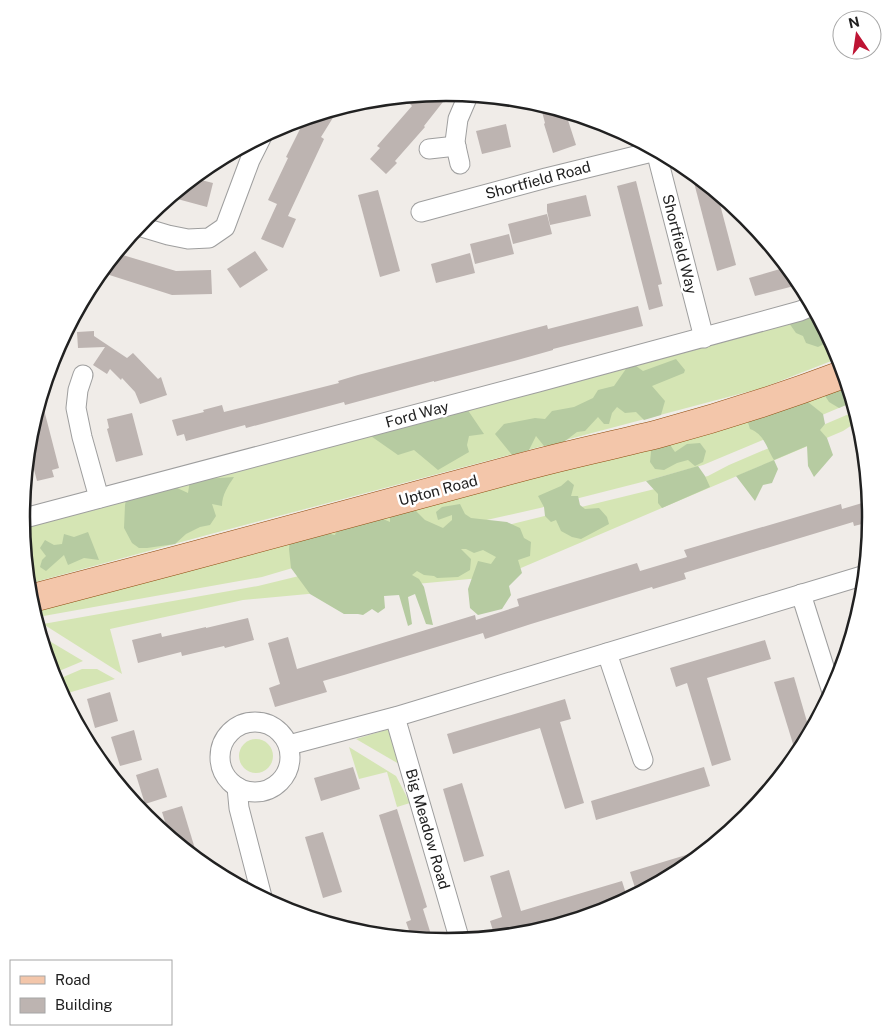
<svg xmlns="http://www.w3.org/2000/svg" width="892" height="1035" font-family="'Public Sans',sans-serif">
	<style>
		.grass { fill: #d5e5b4 }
		.forest { fill: #b6cba1 }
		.building { fill: #bdb4b1 }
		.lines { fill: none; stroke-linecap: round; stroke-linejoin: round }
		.minor-casing { stroke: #9e9e9e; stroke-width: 21 }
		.primary-casing { stroke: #8e4c0f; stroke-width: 29 }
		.minor { stroke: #fff; stroke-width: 19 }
		.primary { stroke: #f3c6aa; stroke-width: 28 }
		.labels { text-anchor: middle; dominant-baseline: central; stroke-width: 5; stroke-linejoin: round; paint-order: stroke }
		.street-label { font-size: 15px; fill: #212121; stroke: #fff }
		.rim { fill: none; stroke: #212121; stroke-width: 2.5 }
	</style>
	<rect width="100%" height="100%" fill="#f0ece8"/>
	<!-- grass -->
	<g class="grass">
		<path d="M814 309 839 358 762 388 207 535 28 584 22 529 29 527 32 522Z"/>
		<path d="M847 383 853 402 703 465 646 481 540 508 357 549 262 577 38 617 34 614 31 607Z"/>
		<path d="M856 411 858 421 843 431 502 576 243 600 110 629 122 674 43 624 258 586 708 476 729 465Z"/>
		<path d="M40 635 41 636 83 661 52 674Z"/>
		<path d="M82 669H97L115 679 68 693 77 723 54 681Z"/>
		<path d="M389 729 399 764 356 739Z"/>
		<circle cx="256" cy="756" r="17"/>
		<path d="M349 747 396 776 410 803 397 807 387 772 359 779Z"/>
	</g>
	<!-- forest -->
	<g class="forest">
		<path d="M814 309 829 338 821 337 824 344 818 347 806 343 803 336 796 333 789 323Z"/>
		<path d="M676 359 685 370 684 373 652 386 665 401 661 415 644 420 636 412 625 413 617 407 612 413 609 424H604L598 417 585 431 577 432 561 444 544 446 536 436 529 450 512 455 495 434 504 424 535 418 545 419 552 411 574 407 593 398 598 390 614 386 628 366H636L643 371Z"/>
		<path d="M847 383 853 402 839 408 829 402 822 391Z"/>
		<path d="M803 398 823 414 825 424 820 430 827 438 833 455 814 477 808 466 807 446 774 460 778 469 772 483 763 485 755 501 736 476 774 460C766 447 765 435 750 429L746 416Z"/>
		<path d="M465 406 484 434 469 436 467 445 469 452 438 470 414 450 398 455 368 434Z"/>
		<path d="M666 439 675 452 687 444 700 443 706 451 703 462 695 466 688 460 677 463 664 470 655 469 650 462 652 442Z"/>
		<path d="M698 466 705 476 710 487 662 508 658 503V494L646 481Z"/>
		<path d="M234 477C228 486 222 495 222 506L212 504 216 516 210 525 200 527 186 534 175 544 147 548H139L132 543 124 528 125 505 127 496 175 487 188 493 190 480Z"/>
		<path d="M568 480 574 485 571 496H578L580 505 585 509 599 508 607 517 609 524 581 539 572 537 561 531 556 520 551 522 545 516 544 507 538 496 561 486Z"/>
		<path d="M460 504 465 514 471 518 507 522 520 528 524 538 531 542 530 556 518 560 522 573 509 586 511 595 502 609 478 615 470 608 468 589 478 561 491 564 496 557 483 550 474 553 466 549H461L471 559 470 570 458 577 437 578 434 576 424 575 417 571 412 575 419 579 424 587 433 625 426 624 415 594 408 597 412 624 408 626 399 595 384 596 385 608 378 613 372 609 363 615 358 614H344L310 594 291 568 289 549 290 538 316 531 335 535 338 526 376 516 390 522V512L411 506 425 520 443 528 452 520V515L438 520 436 512 442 507Z"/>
		<path d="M88 532 99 560 84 558 68 565 64 555 46 571 40 567 42 560 46 556 40 548 45 540 54 545 62 544 64 534 74 537Z"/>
	</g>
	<!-- building -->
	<g class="building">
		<path d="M446 93H450L424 126 425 127 395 161 397 163 386 174 370 159 380 148 377 146 412 106 410 104 417 96Z"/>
		<path d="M540 104 564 112 566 114 576 145 553 153 544 124 545 123Z"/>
		<path d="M339 108 321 137 324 139 288 216 296 219 283 248 261 239 277 204 268 200 288 158 286 157 305 119Z"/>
		<path d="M506 124 511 147 482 154 476 131Z"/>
		<path d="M691 171 717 193 736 265 717 271Z"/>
		<path d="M193 178 213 183 207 207 170 197Z"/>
		<path d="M636 181 662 284 658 285 663 306 649 310 617 186Z"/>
		<path d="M378 190 400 271 380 277 358 195Z"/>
		<path d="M586 195 591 216 550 225 547 211V204Z"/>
		<path d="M547 214 552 234 513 244 508 224Z"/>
		<path d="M509 234 514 254 475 264 470 244Z"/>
		<path d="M255 251 268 270 240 288 227 269Z"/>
		<path d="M116 253 176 271 211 270 212 294 172 295 100 272Z"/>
		<path d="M470 253 475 273 436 283 431 264Z"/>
		<path d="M787 267 789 270 794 286 755 296 749 278Z"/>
		<path d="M638 306 643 326 553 349V350L514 361 434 382V381L345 405 344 402 246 428 245 425 186 441 184 434 177 436 172 420 204 412 203 410 222 405 224 412 339 383 338 381 358 375 547 325 548 329Z"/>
		<path d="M94 331V336L127 358 133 353 158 379 161 377 167 395 140 404 135 392 122 378 121 380 110 369 107 374 93 365 105 347 78 348 77 332Z"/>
		<path d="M41 398 59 468 52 470 54 477 37 481 28 447 29 434Z"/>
		<path d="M132 413 143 455 116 462 107 429 109 428 107 419Z"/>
		<path d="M869 501 870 522 854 526 853 522 684 573 686 579 653 589 652 587 531 624 485 639 483 633 344 675 323 681 327 692 275 707 269 688 280 684 268 643 288 637 297 669 475 615 476 620 519 606 517 599 637 563 640 571 687 557 684 550 841 504 842 509Z"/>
		<path d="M248 618 254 640 225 648 224 646 182 656 181 652 138 663 132 640 161 633 162 637 206 627V628Z"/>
		<path d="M765 640 771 659 707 678 731 760 712 766 687 683 676 687 670 668Z"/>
		<path d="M794 677 810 732 797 757 774 682Z"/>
		<path d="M110 692 118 721 95 728 87 699Z"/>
		<path d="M565 699 571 719 560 722 584 803 565 809 540 728 453 754 447 734Z"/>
		<path d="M134 730 142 760 120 766 111 737Z"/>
		<path d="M353 767 360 789 321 801 314 778Z"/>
		<path d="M704 767 710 786 596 820 591 801Z"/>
		<path d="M158 768 167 797 145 804 136 775Z"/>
		<path d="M462 783 484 856 464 862 443 789Z"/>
		<path d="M182 806 199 862 170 838 162 812Z"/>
		<path d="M397 809 427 907 423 909 433 941 412 939 406 922 411 920 379 815Z"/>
		<path d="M323 832 342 892 323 898 305 837Z"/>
		<path d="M709 848 682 871 654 886 636 891 630 872Z"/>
		<path d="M509 870 521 911 622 881 628 900 508 936 495 937 490 921 502 917 490 876Z"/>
	</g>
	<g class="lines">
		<!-- minor casing -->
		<g class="minor-casing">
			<g id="minor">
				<path d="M429 149 456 146"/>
				<path d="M656 151 704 338"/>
				<path d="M460 164 455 142 458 119 467 98 469 95"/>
				<path d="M421 212 546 178 656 151"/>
				<path d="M138 226 168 235 188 239 209 238 225 227 250 160 262 136"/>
				<path d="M83 375 78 390 76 408 82 437 99 498"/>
				<path d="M21 519 538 382 800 311 812 306"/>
				<path d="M801 594 832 692"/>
				<path d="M607 653 643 760"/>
				<path d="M395 717 460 941"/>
				<circle cx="255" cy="757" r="35"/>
				<path d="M289 745 395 717 865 575"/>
				<path d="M237 787 239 808 262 897"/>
			</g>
		</g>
		<!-- primary casing -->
		<g class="primary-casing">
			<path id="primary" d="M29 599C195 556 360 510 526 466 570 454 614 445 658 434 721 417 783 397 844 374"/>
		</g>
		<!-- minor -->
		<use href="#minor" class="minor"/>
		<!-- primary -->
		<use href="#primary" class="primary"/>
	</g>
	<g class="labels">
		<!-- street labels -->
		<g class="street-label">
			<text transform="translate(538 180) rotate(-15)">Shortfield Road</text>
			<text transform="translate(680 244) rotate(76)">Shortfield Way</text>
			<text transform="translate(417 414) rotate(-15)">Ford Way</text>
			<text transform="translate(438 490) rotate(-15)">Upton Road</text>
			<text transform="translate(428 829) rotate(74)">Big Meadow Road</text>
		</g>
	</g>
	<!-- crop -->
	<path d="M0 0H892V1035H0ZM30 517a416 416 0 1 1 832 0a416 416 0 1 1-832 0Z" fill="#fff" fill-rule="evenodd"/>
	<path class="rim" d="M30 517a416 416 0 1 1 832 0a416 416 0 1 1-832 0Z"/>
	<!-- legend -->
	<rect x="10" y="960" width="162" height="65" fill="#ffffff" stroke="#a6a6a6"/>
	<rect x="20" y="976" width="25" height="8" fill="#f3c6aa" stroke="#a6a6a6"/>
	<text x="55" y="985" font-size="15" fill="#212121">Road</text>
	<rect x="20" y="998" width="25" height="15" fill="#bdb4b1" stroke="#a6a6a6"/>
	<text x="55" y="1010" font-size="15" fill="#212121">Building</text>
	<!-- north arrow -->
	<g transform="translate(857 35) rotate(347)"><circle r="24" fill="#ffffff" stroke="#a6a6a6"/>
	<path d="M0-4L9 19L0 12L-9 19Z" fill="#be1434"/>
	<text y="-8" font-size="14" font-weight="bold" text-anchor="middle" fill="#212121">N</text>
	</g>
</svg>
